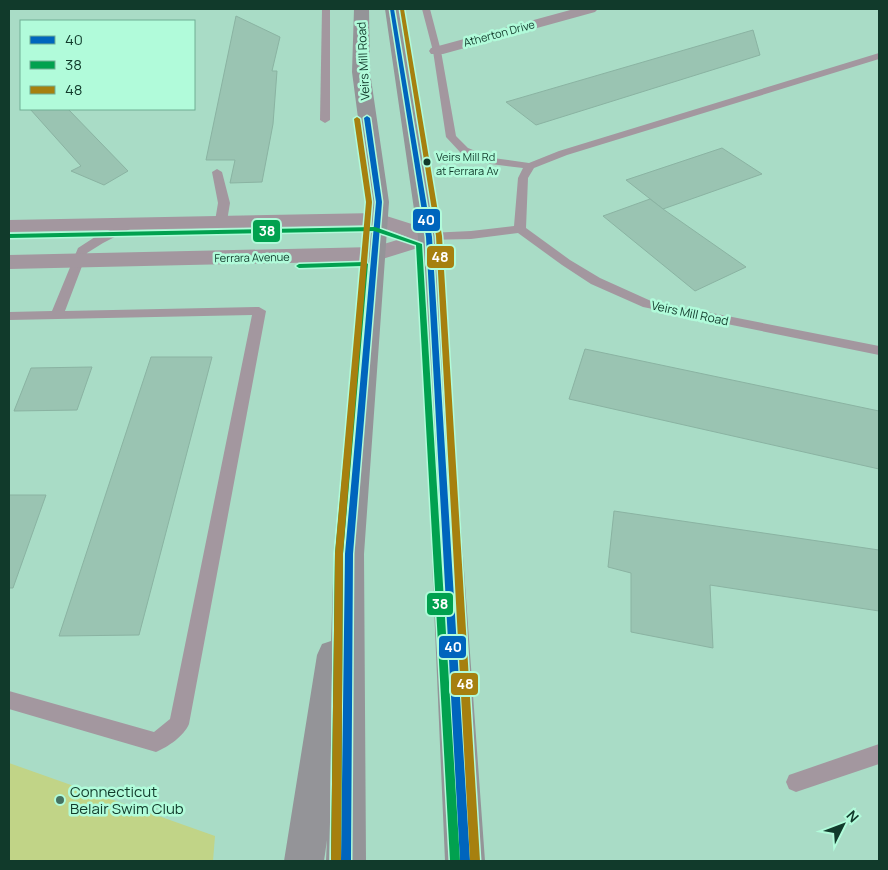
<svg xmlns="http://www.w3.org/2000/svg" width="888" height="870" font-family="Manrope,sans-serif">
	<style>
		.green { fill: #c1d487 }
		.building { fill: #9ac4b2; stroke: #8ab3a2 }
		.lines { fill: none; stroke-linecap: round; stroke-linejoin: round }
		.service { fill: #a3979f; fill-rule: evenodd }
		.minor { fill: #a3979f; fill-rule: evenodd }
		.tertiary { fill: #a3979f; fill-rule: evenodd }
		.primary { fill: #949498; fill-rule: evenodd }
		.bus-1-casing { stroke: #b1fbda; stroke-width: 3 }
		.bus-2-casing { stroke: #b1fbda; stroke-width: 3 }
		.bus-3-casing { stroke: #b1fbda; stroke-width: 3 }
		.bus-1 { fill: #0065bd; fill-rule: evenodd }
		.bus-2 { fill: #01a14f; fill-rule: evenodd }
		.bus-3 { fill: #a6800f; fill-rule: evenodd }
		.bus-dot { fill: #113a2b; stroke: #b1fbda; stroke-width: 2 }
		.poi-dot { fill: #467361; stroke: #b1fbda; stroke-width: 2 }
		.labels { text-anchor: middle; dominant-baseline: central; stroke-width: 5; stroke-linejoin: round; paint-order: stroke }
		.far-street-label { font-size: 11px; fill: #113a2b; stroke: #b1fbda }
		.bus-label { font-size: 11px; fill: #113a2b; stroke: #b1fbda; text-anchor: start }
		.street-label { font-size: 12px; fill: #113a2b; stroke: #b1fbda }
		.near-poi-label { font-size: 15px; fill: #113a2b; stroke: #b1fbda; text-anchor: start }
		.line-badge { stroke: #b1fbda; stroke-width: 2 }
		.badge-label { font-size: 14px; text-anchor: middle; font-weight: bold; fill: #fff }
	</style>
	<rect width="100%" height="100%" fill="#a9dcc6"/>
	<!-- green -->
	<path class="green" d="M9 763 215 836 213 861H9Z"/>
	<!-- building -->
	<g class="building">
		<path d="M236 16 280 37 272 71H277L273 124 262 182 230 183 235 160H206Z"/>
		<path d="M753 30 760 55 536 125 506 102Z"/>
		<path d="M30 109H68L128 171 104 185 71 171 81 166Z"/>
		<path d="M722 148 762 174 663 209 626 180Z"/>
		<path d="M650 199 663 209 746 267 695 291 603 216Z"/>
		<path d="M585 349 879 411V469L569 399Z"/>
		<path d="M151 357H212L139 635 59 636Z"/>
		<path d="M92 367 77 410 14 411 31 368Z"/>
		<path d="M9 495H46L13 588H9Z"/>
		<path d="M614 511 879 550V611L710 585 713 648 631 632V573L608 567Z"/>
	</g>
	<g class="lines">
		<!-- service -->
		<g class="service">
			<path d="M322 9H330V120L325 123 320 120Z"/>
			<path d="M422 9H430L441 51 456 136 468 148 493 158 529 163 559 151 879 53V59L567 155 534 168 528 178 526 228 570 260 600 278 651 301 879 346V355L643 307 591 284 562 265 518 233 471 239 425 240 423 237 425 234 429 233 471 231 514 226 518 178 523 168 491 164 475 159 460 152 446 137 433 51Z"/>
			<path d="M217 169 222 172 230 203 227 221 221 224 215 221 218 203 212 172Z"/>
			<path d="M134 219 138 221 140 223 138 225 103 243 87 253 65 311 259 307 266 311 189 724C184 736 168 747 156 752L9 709V691L154 732 170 719 252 315 9 320V312L52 311 78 248 95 237Z"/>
			<path d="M879 744V764L796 792 789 789 786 782 789 775Z"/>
		</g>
		<!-- minor -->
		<path class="minor" d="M574 9H598L595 12 443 54H431L429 51 431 48Z"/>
		<!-- tertiary -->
		<path class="tertiary" d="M377 213 437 232 440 237 437 242 376 261 9 269V255L374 247 407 237 375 225 9 232V220Z"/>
		<!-- primary -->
		<g class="primary">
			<path d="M354 9H369L370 72 389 202 364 554 366 861H326L327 840 324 861H284L317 655 322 644 331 641 334 554 369 202 352 72Z"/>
			<path d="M385 9H400L440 237 485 861H445L418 237Z"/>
		</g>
		<!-- bus-1 casing -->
		<g class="bus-1-casing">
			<g id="bus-1">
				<path d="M390 9H394L432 237 470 861H460L426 237Z"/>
				<path d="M367 116 370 118 382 202 353 554 351 861H341L345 554 376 202 364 118Z"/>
			</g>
		</g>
		<!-- bus-2 casing -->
		<g class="bus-2-casing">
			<g id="bus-2">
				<path d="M375 227 422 244 460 861H450L416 245 374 231 9 238V234Z"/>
				<path d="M365 262 368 264 343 554 341 861H331L335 554 362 266 299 268 296 266 299 264Z"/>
			</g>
		</g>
		<!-- bus-3 casing -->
		<g class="bus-3-casing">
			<g id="bus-3">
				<path d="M400 9H404L442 236 480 861H470V860L436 236Z"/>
				<path d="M357 117 360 119 372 202 343 553 341 861H331L335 553 366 202 354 119Z"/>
			</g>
		</g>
		<!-- bus-1 -->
		<use href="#bus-1" class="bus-1"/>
		<!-- bus-2 -->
		<use href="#bus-2" class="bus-2"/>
		<!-- bus-3 -->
		<use href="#bus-3" class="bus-3"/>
	</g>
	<!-- markers -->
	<circle class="bus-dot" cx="427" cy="162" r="4.5"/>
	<circle class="poi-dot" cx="60" cy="800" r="5"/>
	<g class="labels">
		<!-- far-street labels -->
		<g class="far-street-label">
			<text transform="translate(499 33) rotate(-15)">Atherton Drive</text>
			<text transform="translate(252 257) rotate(-1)">Ferrara Avenue</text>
		</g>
		<!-- bus labels -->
		<g class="bus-label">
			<text x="436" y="156">Veirs Mill Rd<tspan x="436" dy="14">at Ferrara Av</tspan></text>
		</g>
		<!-- street labels -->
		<g class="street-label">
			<text transform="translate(363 61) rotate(-93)">Veirs Mill Road</text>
			<text transform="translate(690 313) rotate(12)">Veirs Mill Road</text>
		</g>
		<!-- near-poi labels -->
		<g class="near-poi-label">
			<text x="70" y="791">Connecticut<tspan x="70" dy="17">Belair Swim Club</tspan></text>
		</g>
	</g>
	<g class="line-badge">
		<rect x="412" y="208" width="29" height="24" rx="5" fill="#0065bd"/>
		<rect x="252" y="219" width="29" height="24" rx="5" fill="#01a14f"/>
		<rect x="426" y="245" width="29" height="24" rx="5" fill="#a6800f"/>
		<rect x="426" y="592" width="28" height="24" rx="5" fill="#01a14f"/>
		<rect x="438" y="635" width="29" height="24" rx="5" fill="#0065bd"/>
		<rect x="450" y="672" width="29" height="24" rx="5" fill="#a6800f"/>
	</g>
	<g class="badge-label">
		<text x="426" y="225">40</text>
		<text x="267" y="236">38</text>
		<text x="440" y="262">48</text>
		<text x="440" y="609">38</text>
		<text x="453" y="652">40</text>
		<text x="465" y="689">48</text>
	</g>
	<!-- border -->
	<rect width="888" height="870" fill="none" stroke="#113a2b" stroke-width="20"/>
	<!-- legend -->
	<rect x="20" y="20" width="175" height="90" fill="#b1fbda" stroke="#71ae94"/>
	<rect x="30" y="36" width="25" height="8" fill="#0065bd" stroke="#71ae94"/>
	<text x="65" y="45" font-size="15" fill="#113a2b">40</text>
	<rect x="30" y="61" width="25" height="8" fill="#01a14f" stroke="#71ae94"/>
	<text x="65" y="70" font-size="15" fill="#113a2b">38</text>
	<rect x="30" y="86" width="25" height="8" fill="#a6800f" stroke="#71ae94"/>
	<text x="65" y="95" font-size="15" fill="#113a2b">48</text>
	<!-- north arrow -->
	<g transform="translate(843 825) rotate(48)" stroke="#b1fbda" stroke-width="4" paint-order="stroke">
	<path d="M0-4L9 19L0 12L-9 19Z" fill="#113a2b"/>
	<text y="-8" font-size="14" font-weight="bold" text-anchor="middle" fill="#113a2b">N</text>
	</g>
</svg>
